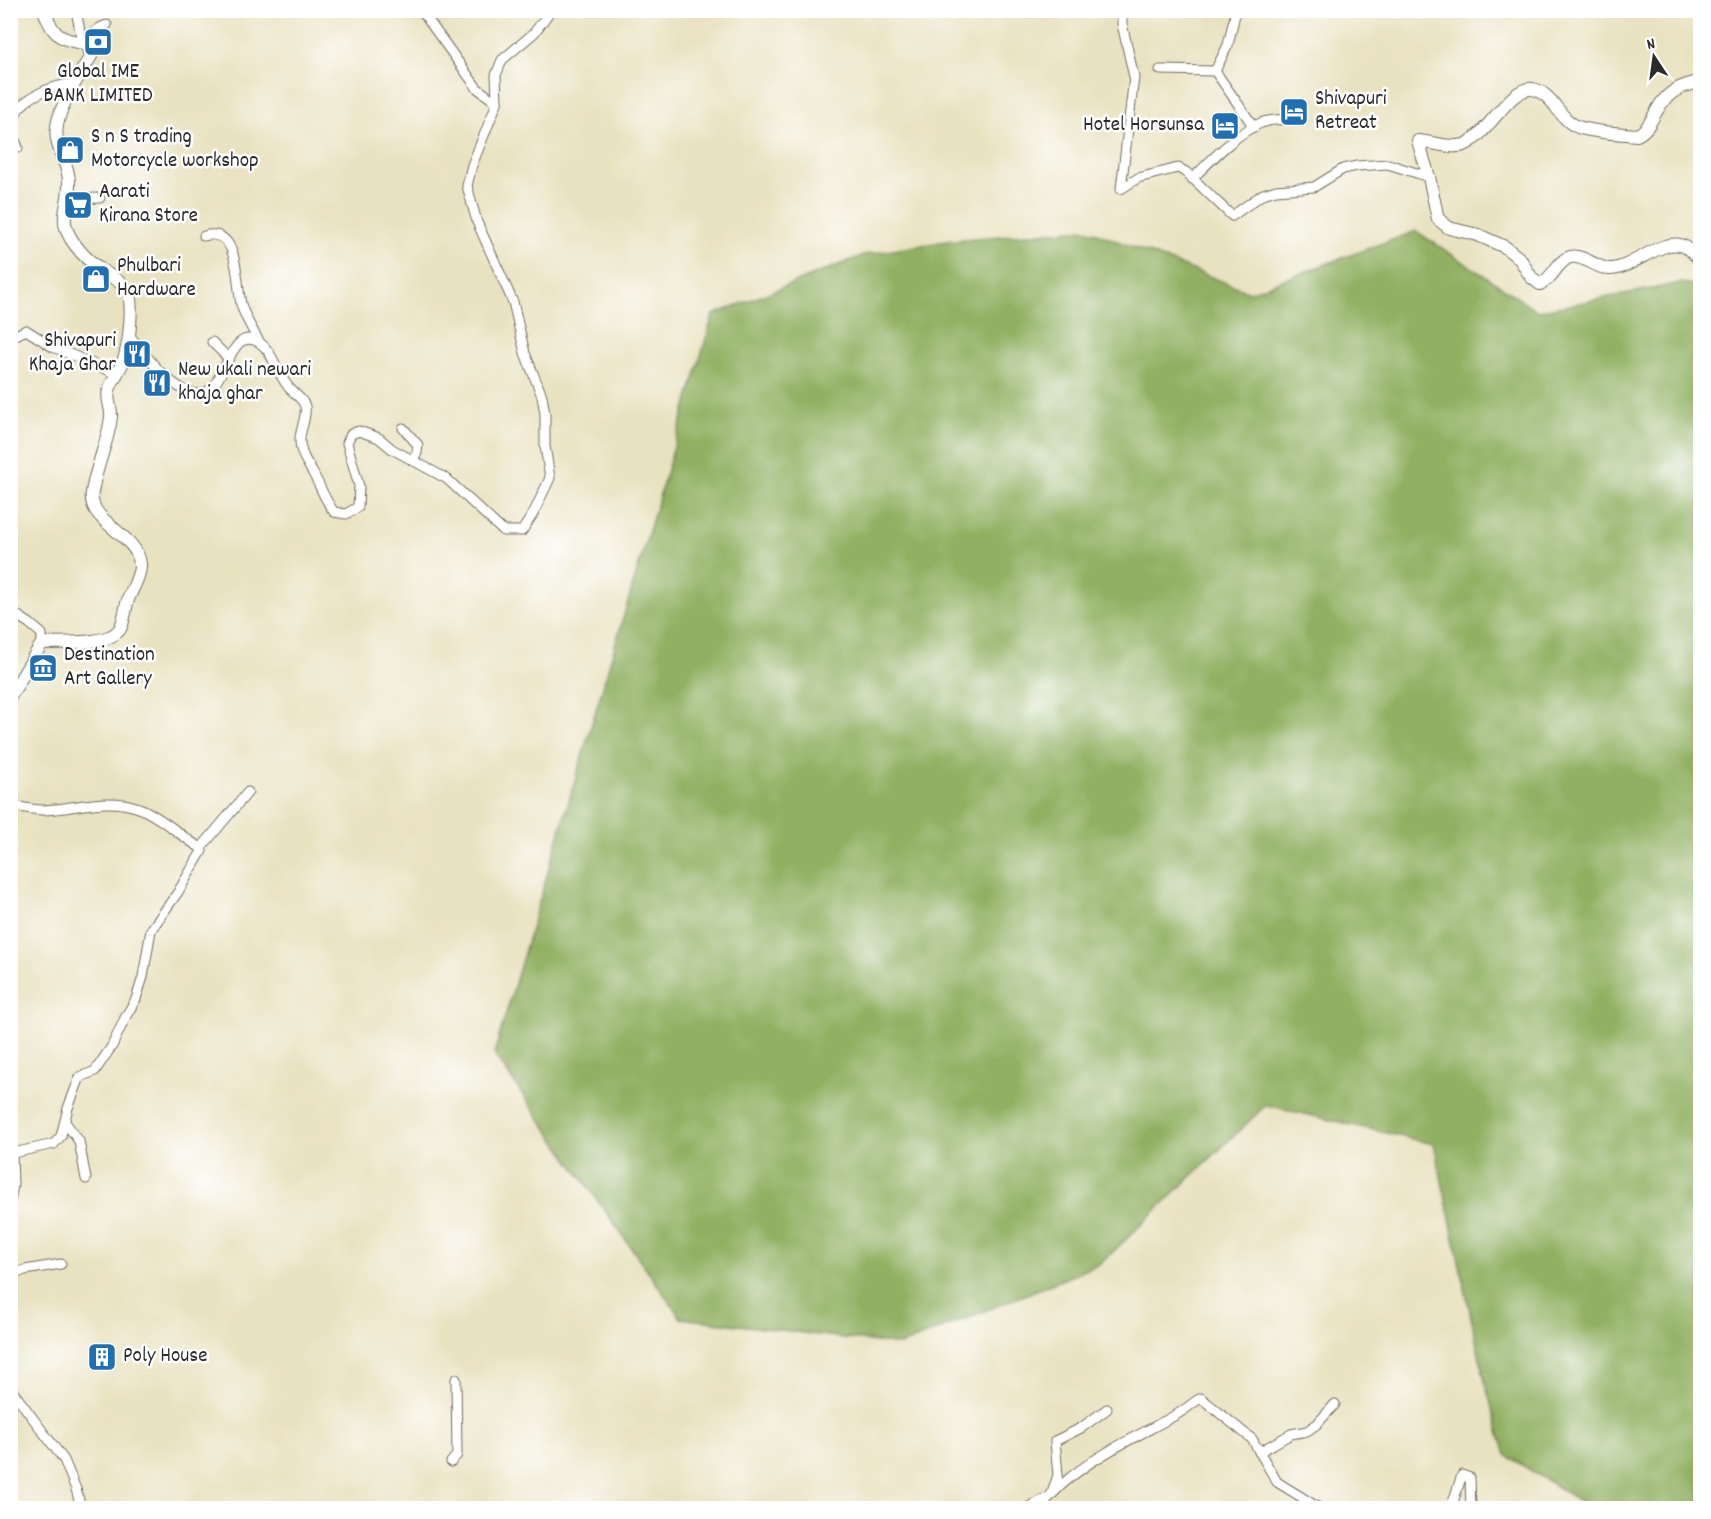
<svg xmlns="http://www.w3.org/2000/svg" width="1711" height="1519" font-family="Dekko,sans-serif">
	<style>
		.forest { fill: #91b062; stroke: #5e6e46; stroke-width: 1.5 }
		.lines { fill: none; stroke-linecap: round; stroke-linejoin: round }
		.street-casing { stroke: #6e6b5f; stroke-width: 11 }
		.secondary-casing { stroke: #6e6b5f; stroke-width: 14 }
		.street { stroke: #fff; stroke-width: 9 }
		.secondary { stroke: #fff; stroke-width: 12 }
		.labels { text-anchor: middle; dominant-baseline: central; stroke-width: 5; stroke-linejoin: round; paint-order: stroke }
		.poi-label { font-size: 21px; fill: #2b2b2b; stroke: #fff; text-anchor: start }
	</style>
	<rect width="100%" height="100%" fill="#fff"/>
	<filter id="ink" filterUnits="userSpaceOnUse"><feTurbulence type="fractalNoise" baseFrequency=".0167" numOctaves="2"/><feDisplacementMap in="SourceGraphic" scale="12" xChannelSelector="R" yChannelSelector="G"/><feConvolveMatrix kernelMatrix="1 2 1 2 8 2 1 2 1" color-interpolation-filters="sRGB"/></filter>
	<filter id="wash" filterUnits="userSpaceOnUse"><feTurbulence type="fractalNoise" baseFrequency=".008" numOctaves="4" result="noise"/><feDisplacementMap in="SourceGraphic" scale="24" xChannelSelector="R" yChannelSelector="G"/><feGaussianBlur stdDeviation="1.35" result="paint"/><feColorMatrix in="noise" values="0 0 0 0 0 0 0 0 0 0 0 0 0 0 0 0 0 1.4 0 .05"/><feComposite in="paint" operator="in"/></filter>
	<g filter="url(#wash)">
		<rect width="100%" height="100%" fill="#e9e2c0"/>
		<!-- forest -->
		<path class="forest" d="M1086 229 1250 292 1416 231 1538 311 1681 283 1700 286V1508H1591L1506 1455 1486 1387 1434 1144 1266 1105 1100 1264 901 1345 681 1318 494 1054 713 315 864 255 952 240Z"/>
	</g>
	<g filter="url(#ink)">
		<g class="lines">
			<!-- street casing -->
			<g class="street-casing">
				<g id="street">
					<path d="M76 10 82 42"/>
					<path d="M421 10 477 88 497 103"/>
					<path d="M1236 10 1228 45 1215 71 1254 127"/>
					<path d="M1122 15V24L1134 77 1121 189 1138 178 1178 168 1186 172 1232 216 1263 194 1276 190 1314 187 1343 169 1357 166 1388 164 1429 177"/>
					<path d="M88 46C92 35 95 28 107 25"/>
					<path d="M1160 70 1215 71"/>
					<path d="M18 148C16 141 12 133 12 125 15 99 53 84 75 84"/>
					<path d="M1192 179C1210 161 1238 132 1261 123 1272 119 1283 119 1294 120"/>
					<path d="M69 199 100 198"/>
					<path d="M204 236C240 226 236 282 241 304 245 318 253 331 260 343"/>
					<path d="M129 335C147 356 165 384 192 393 227 405 225 320 260 343 273 352 277 373 287 385 292 393 302 397 305 406 307 416 301 428 300 438 299 453 307 462 314 475 321 488 325 500 334 512L346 514 358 507 359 486 347 443 351 434 359 431 379 438 392 449 447 479 503 531H522L533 514 550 478 545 446V414L542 396 525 353 513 302 477 222 467 186 472 165 497 103 496 75 502 60 534 33 551 10"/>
					<path d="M10 338 26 330 53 347 117 374"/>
					<path d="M212 342 225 355 230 357"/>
					<path d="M403 428 418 445 417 453 412 460"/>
					<path d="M10 611 29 623 42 634V643"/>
					<path d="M10 805C21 807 32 810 43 810 75 809 107 796 139 808 162 817 180 836 201 848L202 851 178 892 151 930 143 977 136 999 126 1016 112 1046 95 1071 80 1077 68 1108 61 1136 54 1144 13 1153"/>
					<path d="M201 848 248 792"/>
					<path d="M10 1091 13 1185 10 1201"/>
					<path d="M65 1122 79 1141 86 1179"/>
					<path d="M10 1276 25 1270 61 1264"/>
					<path d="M10 1386 14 1393 64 1460 76 1489 81 1508"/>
					<path d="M1259 1452 1291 1434 1307 1431 1317 1424 1335 1404"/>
					<path d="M451 1462 457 1455 456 1379"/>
					<path d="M1027 1508 1051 1496 1058 1475 1055 1441 1081 1428 1107 1409"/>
					<path d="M1040 1508C1074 1464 1127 1442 1174 1416 1184 1411 1192 1403 1201 1398L1252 1439 1277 1482 1319 1508"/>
					<path d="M1451 1508 1462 1475 1470 1478 1471 1508"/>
				</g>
			</g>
			<!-- secondary casing -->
			<g class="secondary-casing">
				<g id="secondary">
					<path d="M1700 82C1688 84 1675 88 1666 98 1654 109 1653 127 1637 135 1618 133 1596 133 1578 127 1559 120 1553 93 1533 89 1509 86 1488 136 1464 145 1451 149 1432 142 1418 141L1429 177 1438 219 1449 228 1478 235 1505 247 1520 259 1531 277 1540 284C1553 279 1557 261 1570 257 1583 254 1596 268 1609 269 1633 270 1665 233 1687 248 1692 251 1696 256 1700 260"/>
					<path d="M10 697 42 643C62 642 108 646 120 629 124 622 125 611 127 603 130 591 141 577 140 564 137 533 87 523 92 492 96 466 108 443 111 417 112 408 106 399 109 390 112 381 119 371 123 362 129 347 132 315 130 299 128 283 110 277 99 268 90 262 82 254 76 246 55 219 70 210 69 182 69 166 59 154 57 139 52 115 79 76 91 56L88 46C82 42 76 42 69 40 54 36 49 24 44 10"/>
				</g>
			</g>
			<!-- street -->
			<use href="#street" class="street"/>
			<!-- secondary -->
			<use href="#secondary" class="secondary"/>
		</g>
	</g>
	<!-- icons -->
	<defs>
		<g id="bank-square" transform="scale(1.5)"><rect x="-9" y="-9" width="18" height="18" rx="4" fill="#1f6fb2" stroke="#fff"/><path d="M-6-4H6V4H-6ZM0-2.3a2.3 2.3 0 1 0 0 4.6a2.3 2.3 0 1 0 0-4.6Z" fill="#fff"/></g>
		<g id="hotel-square" transform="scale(1.5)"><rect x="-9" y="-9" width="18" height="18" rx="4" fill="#1f6fb2" stroke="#fff"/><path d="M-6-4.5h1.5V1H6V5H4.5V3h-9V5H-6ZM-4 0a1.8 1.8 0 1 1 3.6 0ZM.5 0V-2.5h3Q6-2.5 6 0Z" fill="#fff"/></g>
		<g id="shop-square" transform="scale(1.5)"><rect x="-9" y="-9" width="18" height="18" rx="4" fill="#1f6fb2" stroke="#fff"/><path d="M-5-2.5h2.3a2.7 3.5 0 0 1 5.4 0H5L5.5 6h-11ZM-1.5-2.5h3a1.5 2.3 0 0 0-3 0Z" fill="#fff"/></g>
		<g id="supermarket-square" transform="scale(1.5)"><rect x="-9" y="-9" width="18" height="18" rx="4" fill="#1f6fb2" stroke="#fff"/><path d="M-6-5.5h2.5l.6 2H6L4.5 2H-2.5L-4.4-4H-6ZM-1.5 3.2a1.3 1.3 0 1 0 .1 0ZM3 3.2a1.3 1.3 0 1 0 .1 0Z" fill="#fff"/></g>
		<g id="restaurant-square" transform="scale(1.5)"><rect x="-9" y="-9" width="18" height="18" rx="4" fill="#1f6fb2" stroke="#fff"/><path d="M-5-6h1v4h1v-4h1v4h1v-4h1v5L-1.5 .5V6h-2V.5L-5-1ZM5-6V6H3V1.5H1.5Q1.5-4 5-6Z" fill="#fff"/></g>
		<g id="museum-square" transform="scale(1.5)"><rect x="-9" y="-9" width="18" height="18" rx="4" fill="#1f6fb2" stroke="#fff"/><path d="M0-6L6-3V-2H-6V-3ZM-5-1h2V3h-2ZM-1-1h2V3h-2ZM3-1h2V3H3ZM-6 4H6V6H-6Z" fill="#fff"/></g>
		<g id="building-square" transform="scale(1.5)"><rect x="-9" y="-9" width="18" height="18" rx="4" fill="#1f6fb2" stroke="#fff"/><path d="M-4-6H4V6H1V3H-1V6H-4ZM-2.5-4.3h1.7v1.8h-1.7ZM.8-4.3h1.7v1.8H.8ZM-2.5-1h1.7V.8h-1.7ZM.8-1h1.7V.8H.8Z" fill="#fff"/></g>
	</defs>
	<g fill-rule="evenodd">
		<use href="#bank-square" x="98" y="42"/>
		<use href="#hotel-square" x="1294" y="112"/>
		<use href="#hotel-square" x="1225" y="126"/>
		<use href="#shop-square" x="70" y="150"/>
		<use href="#supermarket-square" x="78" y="205"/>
		<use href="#shop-square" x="96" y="279"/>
		<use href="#restaurant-square" x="137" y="354"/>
		<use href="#restaurant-square" x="157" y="383"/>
		<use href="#museum-square" x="43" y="668"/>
		<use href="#building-square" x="102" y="1357"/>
	</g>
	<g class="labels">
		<!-- poi labels -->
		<g class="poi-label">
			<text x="98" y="73" text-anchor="middle">Global IME<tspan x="98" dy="24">BANK LIMITED</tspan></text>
			<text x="1315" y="100">Shivapuri<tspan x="1315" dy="24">Retreat</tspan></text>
			<text x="1204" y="126" text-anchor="end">Hotel Horsunsa</text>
			<text x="91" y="138">S n S trading<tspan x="91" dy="24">Motorcycle workshop</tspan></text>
			<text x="99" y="193">Aarati<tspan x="99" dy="24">Kirana Store</tspan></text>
			<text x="117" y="267">Phulbari<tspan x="117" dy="24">Hardware</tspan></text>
			<text x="116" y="342" text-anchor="end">Shivapuri<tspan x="116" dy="24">Khaja Ghar</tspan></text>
			<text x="178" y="371">New ukali newari<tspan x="178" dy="24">khaja ghar</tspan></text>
			<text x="64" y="656">Destination<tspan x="64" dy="24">Art Gallery</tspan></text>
			<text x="123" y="1357">Poly House</text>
		</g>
	</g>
	<!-- margin -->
	<rect width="1711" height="1519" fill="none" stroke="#fff" stroke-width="36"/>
	<!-- north arrow -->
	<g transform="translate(1654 57) rotate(347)" stroke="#ffffff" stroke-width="4.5" paint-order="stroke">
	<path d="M0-4.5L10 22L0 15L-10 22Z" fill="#2b2b2b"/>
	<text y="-9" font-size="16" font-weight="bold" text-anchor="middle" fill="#2b2b2b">N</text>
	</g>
</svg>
